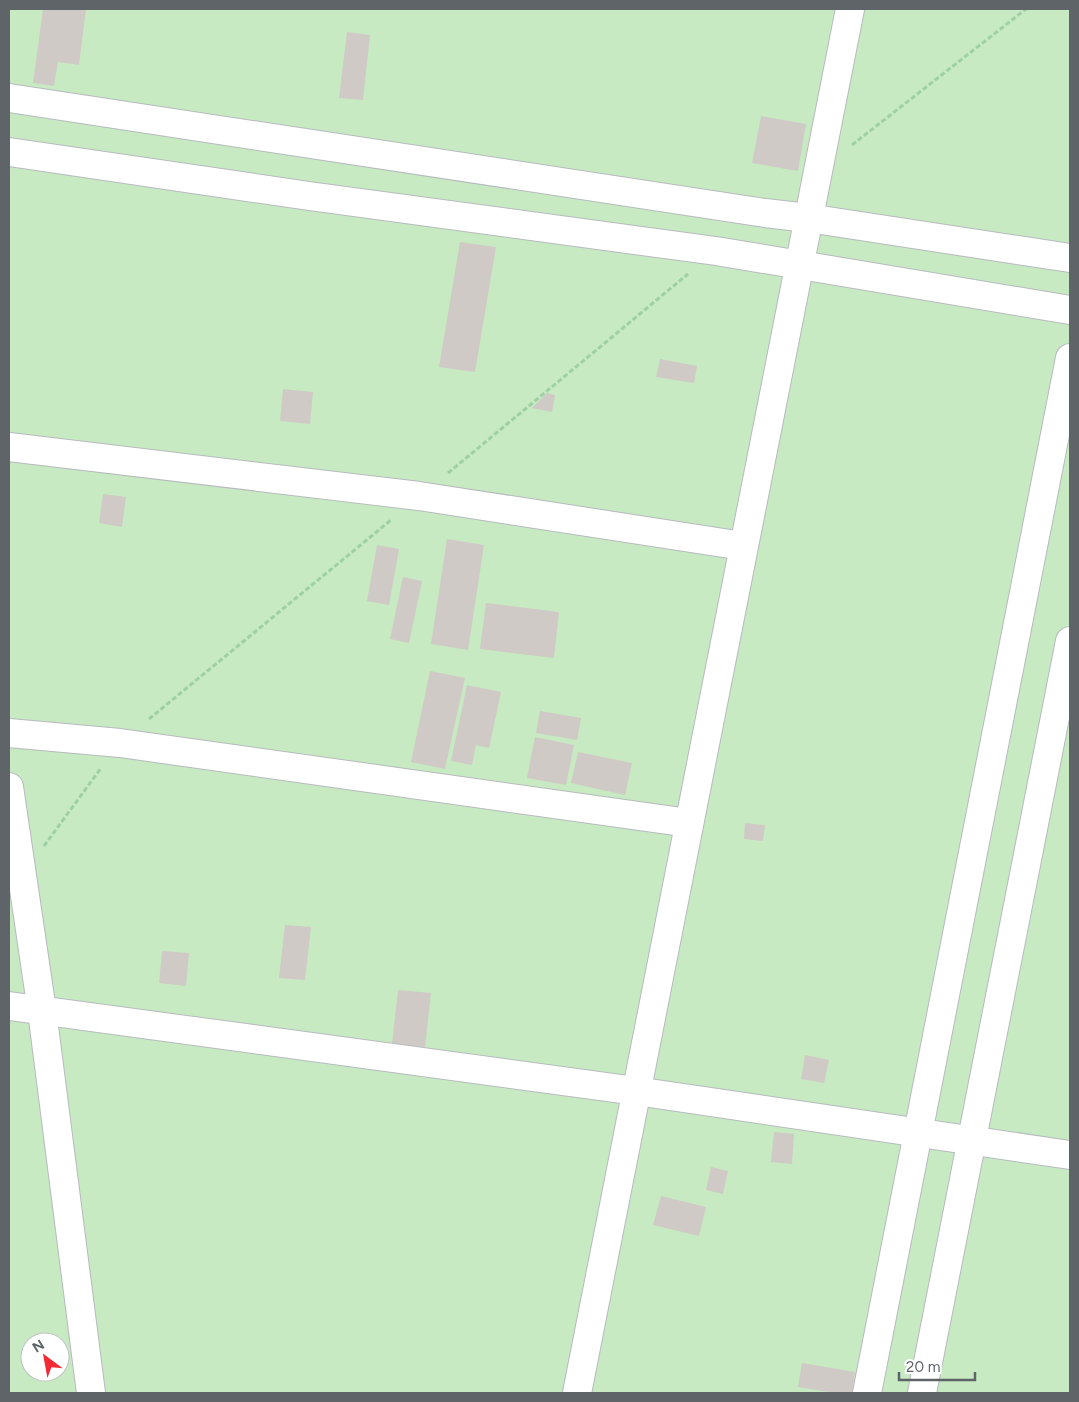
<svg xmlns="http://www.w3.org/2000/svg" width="1079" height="1402" font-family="Figtree,sans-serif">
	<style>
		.green { fill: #c7eac2; fill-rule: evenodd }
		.building { fill: #cfcac5 }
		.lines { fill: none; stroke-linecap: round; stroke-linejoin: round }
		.minor-casing { stroke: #b7babe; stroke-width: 30 }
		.path { stroke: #9dd0a4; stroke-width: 3; stroke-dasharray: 5 2.5; stroke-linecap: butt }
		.minor { stroke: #fff; stroke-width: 28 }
	</style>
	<rect width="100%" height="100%" fill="#f1ede7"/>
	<!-- green -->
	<path class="green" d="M9 9H1070V1393H9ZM30 1342H60V1372H30Z"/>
	<!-- building -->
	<g class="building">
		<path d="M43 9H86L79 65 58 62 54 86 33 83Z"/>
		<path d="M347 32 370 35 363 100 339 98Z"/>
		<path d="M761 116 806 124 798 171 752 163Z"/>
		<path d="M460 242 496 247 475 372 439 367Z"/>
		<path d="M660 359 697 366 694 383 656 377Z"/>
		<path d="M283 389 313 392 310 424 280 421Z"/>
		<path d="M547 393 555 395 552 412 532 408Z"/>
		<path d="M103 494 126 497 122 527 99 523Z"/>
		<path d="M447 539 484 545 468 650 431 644Z"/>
		<path d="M377 545 399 549 389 605 367 601Z"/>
		<path d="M403 577 422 581 409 643 390 639Z"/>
		<path d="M486 603 559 612 554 658 480 649Z"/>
		<path d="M430 671 465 678 445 769 411 762Z"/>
		<path d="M467 685 501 692 489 748 476 745 472 765 451 761Z"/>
		<path d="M540 711 581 718 577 740 536 733Z"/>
		<path d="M535 737 574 745 566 785 527 778Z"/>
		<path d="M578 752 632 763 625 795 571 783Z"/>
		<path d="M745 823 765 825 763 841 744 839Z"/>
		<path d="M285 925 311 927 305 980 279 978Z"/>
		<path d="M162 951 189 953 186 986 159 983Z"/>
		<path d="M398 990 431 993 425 1047 392 1044Z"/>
		<path d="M805 1055 829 1060 824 1083 801 1079Z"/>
		<path d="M774 1132 794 1134 792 1164 771 1162Z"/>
		<path d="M711 1167 728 1171 723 1194 706 1190Z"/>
		<path d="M661 1196 706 1207 699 1236 653 1225Z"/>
		<path d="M802 1363 855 1372 852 1393H834L798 1387Z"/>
	</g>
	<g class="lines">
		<!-- minor casing -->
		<g class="minor-casing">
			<g id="minor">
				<path d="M9 98 765 213 808 218 1070 258"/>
				<path d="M9 152 309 196 716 251 1070 310"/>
				<path d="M9 447 419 496 743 546"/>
				<path d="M9 733 120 743 689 823"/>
				<path d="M9 787 42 1011 91 1393"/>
				<path d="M9 1006 636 1091 1070 1155"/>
				<path d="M577 1393 850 9"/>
				<path d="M867 1393 1070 358"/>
				<path d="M922 1393 1070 641"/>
			</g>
		</g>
		<!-- path -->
		<g class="path">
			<path d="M852 145 1026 9"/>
			<path d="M448 473 688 274"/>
			<path d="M149 719 391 520"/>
			<path d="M44 846 101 768"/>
		</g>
		<!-- minor -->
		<use href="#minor" class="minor"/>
	</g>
	<!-- border -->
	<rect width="1079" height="1402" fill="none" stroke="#5e6468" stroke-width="20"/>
	<!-- north arrow -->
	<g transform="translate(45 1357) rotate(328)"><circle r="24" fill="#ffffff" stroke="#bfc1c3"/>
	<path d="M0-4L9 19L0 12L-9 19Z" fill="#f42935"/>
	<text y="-8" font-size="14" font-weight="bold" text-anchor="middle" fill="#5e6468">N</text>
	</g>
	<!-- scale -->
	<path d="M899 1372v8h76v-8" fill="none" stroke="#5e6468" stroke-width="2.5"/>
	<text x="906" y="1372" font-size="15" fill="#5e6468" stroke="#ffffff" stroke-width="4" paint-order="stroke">20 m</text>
</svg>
